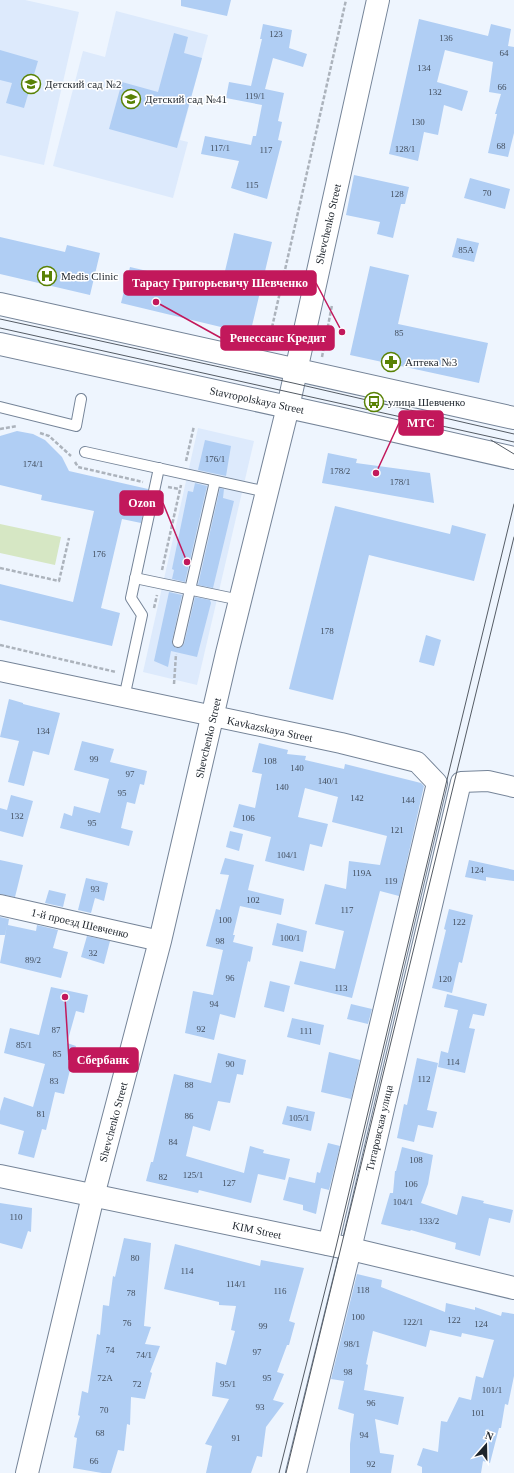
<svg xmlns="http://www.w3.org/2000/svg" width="514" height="1473" font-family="'Times New Roman',serif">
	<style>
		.built { fill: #ddeafc }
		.green { fill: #d6e7c4 }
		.building { fill: #b0cef4 }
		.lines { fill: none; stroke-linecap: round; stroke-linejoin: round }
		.lane-casing { stroke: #758498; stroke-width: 12 }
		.street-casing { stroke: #758498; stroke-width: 22 }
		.secondary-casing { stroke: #758498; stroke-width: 24 }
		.primary-casing { stroke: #758498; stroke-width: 24 }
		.path { stroke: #acb3bc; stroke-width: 2.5; stroke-dasharray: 4 2; stroke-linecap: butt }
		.lane { stroke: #fff; stroke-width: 10 }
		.street { stroke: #fff; stroke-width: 20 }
		.secondary { stroke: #fff; stroke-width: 22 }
		.primary { stroke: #fff; stroke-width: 22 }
		.tram { stroke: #545b64; stroke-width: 1 }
		.labels { text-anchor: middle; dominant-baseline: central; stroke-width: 3; stroke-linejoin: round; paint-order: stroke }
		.number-label { font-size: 9px; fill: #424e5e }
		.poi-label { font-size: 11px; fill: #1d242c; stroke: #fff; text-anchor: start }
		.street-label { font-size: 11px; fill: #1d242c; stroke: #fff }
		.leader { fill: none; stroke: #c2185b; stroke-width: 1.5 }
		.callout-dot { fill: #c2185b; stroke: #fff; stroke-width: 1.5 }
		.callout { fill: #c2185b; stroke: #c2185b; stroke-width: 1.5 }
		.callout-label { font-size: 12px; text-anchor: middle; font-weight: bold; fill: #fff }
	</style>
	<rect width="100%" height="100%" fill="#eef5fe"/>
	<!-- built -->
	<g class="built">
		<path d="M0 0H25L79 12 44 165 0 155Z"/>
		<path d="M116 11 208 35 180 140 188 142 173 198 53 166 83 51 105 57Z"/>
		<path d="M198 428 254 441 197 685 143 672Z"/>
	</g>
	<!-- green -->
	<path class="green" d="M0 524 61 537 55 565 0 553Z"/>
	<!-- building -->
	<g class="building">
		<path d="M181 0H231L227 16 181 6Z"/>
		<path d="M419 19 488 36 491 24 511 29 508 46 514 47V133L508 157 488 153 497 114H495L501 94 489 92 493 62 445 50 437 82 468 91 462 111 444 105 438 135 424 132 418 161 389 154Z"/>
		<path d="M263 24 292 30 289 48 307 54 303 67 273 58 265 89 284 93 278 121 282 122 278 140 282 141 267 199 231 188 239 161 201 154 205 136 251 145 253 136H256L262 105 226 98 229 82 251 86 262 39H260Z"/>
		<path d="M174 33 188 37 184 53 202 58 177 148 109 129 122 82 158 92Z"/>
		<path d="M0 50 38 61 24 108 6 103 12 83 0 80Z"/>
		<path d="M354 175 409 187 405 204H401L393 238 377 234 380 222 346 215Z"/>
		<path d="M470 178 510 189 505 209 464 198Z"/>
		<path d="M234 233 272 242 250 334 121 303 130 267 221 288Z"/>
		<path d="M0 237 65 252 67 245 100 253 90 295 0 274Z"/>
		<path d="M457 238 479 243 474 262 452 257Z"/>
		<path d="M370 266 409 275 398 324 488 343 479 383 350 355Z"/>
		<path d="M17 431 33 434 45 440 62 457 69 471 148 489 141 523 122 519 101 608 120 613 112 646 0 620V584L73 602 94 511 41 500 42 495 0 485V436Z"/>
		<path d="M205 440 231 446 226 476 198 470Z"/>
		<path d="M328 453 357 459 356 463 430 473 434 503 322 483Z"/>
		<path d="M195 483 207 486 185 582 172 579 174 570 172 569 188 491 193 492Z"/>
		<path d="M220 488 224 489 223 498 234 501 213 588 198 585Z"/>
		<path d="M335 506 450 534 452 525 486 534 474 581 369 555 333 700 289 689Z"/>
		<path d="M169 592 182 595 172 641V644L176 648H180L184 644 195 597 210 600 211 603 197 657 171 651 168 667 154 661Z"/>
		<path d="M426 635 441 640 434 666 419 662Z"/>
		<path d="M9 699 23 703V704L60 713 49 755 33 751 24 786 8 782 19 741 0 737Z"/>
		<path d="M82 741 114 749 110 762 147 771 144 785 140 784 135 804 127 802 121 828 133 831 129 846 60 828 64 813 72 816 74 806 100 813 109 779 74 770Z"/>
		<path d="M259 743 288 750 287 754 306 756 305 760 344 769 345 764 421 783 424 786 399 896 380 891 352 998 294 984 300 961 335 969 344 931 315 924 325 884 346 889 349 861 380 865 387 836 332 822 338 797 305 788 298 817 328 824 322 847 310 844 304 871 265 861 271 837 233 827 239 804 255 808 262 774 252 772Z"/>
		<path d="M11 795 33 801 23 837 0 831V808L7 810Z"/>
		<path d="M230 831 243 834 239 851 226 847Z"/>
		<path d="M225 858 254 865 248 890 284 899 281 915 240 906 233 935H235L233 942 253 947 250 962 248 961 235 1018 220 1014 214 1040 185 1033 193 991 213 995 223 950 206 946 216 909 220 910 229 875 220 874Z"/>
		<path d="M0 860 23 865 15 897 0 894Z"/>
		<path d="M469 860 514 870V881L486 877V881L465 877Z"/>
		<path d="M86 878 108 883 104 901 95 898 91 913 78 910Z"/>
		<path d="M49 890 66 894 63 907 45 903Z"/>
		<path d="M449 909 473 915 462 963 459 962 452 993 432 988 446 930 444 929Z"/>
		<path d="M0 917 9 919 8 925 36 931 37 925 58 930 53 948 68 952 61 978 0 963 7 925 5 935H0Z"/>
		<path d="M277 923 307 931 303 952 272 945Z"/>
		<path d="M87 936 110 941 104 964 81 957Z"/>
		<path d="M270 981 290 986 284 1012 264 1007Z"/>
		<path d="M51 987 88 995 84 1013 76 1011 67 1043 76 1046 64 1094 55 1092 46 1130 42 1129 34 1158 18 1154 24 1131 0 1124V1111L4 1097 33 1107 45 1064 4 1053 10 1028 39 1035Z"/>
		<path d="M447 994 487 1004 484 1016 473 1014 469 1028 475 1029 465 1073 438 1067 441 1051 448 1053 458 1010 444 1007Z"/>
		<path d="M351 1004 372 1009 368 1024 347 1019Z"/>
		<path d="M292 1018 324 1025 320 1045 287 1037Z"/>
		<path d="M329 1052 360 1060 351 1099 321 1092Z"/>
		<path d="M218 1053 246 1060 243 1075 237 1074 230 1103 218 1101 210 1131 193 1126 186 1156 244 1173 250 1146 264 1150 263 1153 290 1159 285 1180 258 1174 251 1203 199 1190 198 1193 146 1181 151 1162H153L174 1074 211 1083Z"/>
		<path d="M417 1058 438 1063 427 1110 437 1112 433 1128 418 1125 414 1142 397 1138 404 1104 407 1105Z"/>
		<path d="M287 1106 315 1112 311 1131 282 1124Z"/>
		<path d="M328 1143 340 1146 329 1190 321 1188 316 1214 303 1210V1205L283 1200 289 1177 315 1183 317 1172 320 1173Z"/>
		<path d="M402 1147 433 1155 428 1184 421 1203 457 1215 462 1196 484 1201 483 1203 513 1210 510 1223 489 1218 480 1256 455 1249 456 1243 411 1230 410 1231 381 1224 390 1193H393L395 1171H396Z"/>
		<path d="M0 1203 32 1208 31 1232 28 1231 22 1249 0 1243Z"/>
		<path d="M124 1238 151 1243 144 1326 151 1327 145 1344 160 1346 150 1372 152 1373 145 1399 131 1397 130 1425 127 1424 124 1451 118 1450 111 1473H102L73 1468 77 1438 74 1437 80 1416 78 1415 82 1391 88 1393 97 1334 100 1335 103 1305 109 1306 113 1276 115 1277Z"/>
		<path d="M175 1244 260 1266 261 1260 304 1268 289 1321 295 1323 289 1345H287L277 1372 284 1374 273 1400 284 1403 266 1427 262 1457 257 1456 251 1473H206L212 1446 205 1444 229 1399 212 1396 216 1362 226 1365 235 1331 231 1330 236 1306 219 1305V1302L164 1289Z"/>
		<path d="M357 1274 382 1280 381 1287 445 1312 446 1303 475 1310V1307L501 1316 502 1312 514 1314V1376L508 1405 505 1404 501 1428H499L490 1463 483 1461 481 1473H422V1467L417 1465 423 1448 438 1452 441 1421 447 1422 459 1397 471 1400 476 1376 483 1378 494 1340 462 1333 461 1337 430 1330 426 1347 373 1331 366 1364 368 1365 364 1390 404 1397 398 1425 375 1419 380 1453 394 1455 391 1473H350V1444L354 1414 338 1409 344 1381 331 1379Z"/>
	</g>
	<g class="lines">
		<!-- lane casing -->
		<g class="lane-casing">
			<g id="lane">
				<path d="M0 407 76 426 81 399"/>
				<path d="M85 452 267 492"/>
				<path d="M135 578 240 600"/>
				<path d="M178 642 215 481"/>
				<path d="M124 698 142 615 131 598 159 468"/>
			</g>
		</g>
		<!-- street casing -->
		<g class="street-casing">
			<g id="street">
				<path d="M0 671 341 743 417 762 437 783 328 1245"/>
				<path d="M0 905 160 941"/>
				<path d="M296 1473 351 1249 461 782 488 781 514 787"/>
			</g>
		</g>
		<!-- secondary casing -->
		<g class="secondary-casing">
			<g id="secondary">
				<path d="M0 1176 351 1249 514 1288"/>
				<path d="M27 1473 93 1196 160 941 227 653 288 407 378 0"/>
			</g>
		</g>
		<!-- primary casing -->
		<g class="primary-casing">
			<g id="primary">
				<path d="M0 304 514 418"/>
				<path d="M0 344 338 418 514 458"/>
			</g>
		</g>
		<!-- path -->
		<g class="path">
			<path d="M268 345 346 0"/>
			<path d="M322 357 332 305"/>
			<path d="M0 429 17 426"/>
			<path d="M40 433 49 436 71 456"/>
			<path d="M186 461 194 426"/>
			<path d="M75 462 78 467 143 482"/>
			<path d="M168 487 180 489"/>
			<path d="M0 568 59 581 69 538"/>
			<path d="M162 570 181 485"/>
			<path d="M154 608 157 595"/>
			<path d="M0 645 116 672"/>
			<path d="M174 684 176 654"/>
		</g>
		<!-- lane -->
		<use href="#lane" class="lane"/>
		<!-- street -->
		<use href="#street" class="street"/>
		<!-- secondary -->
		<use href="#secondary" class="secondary"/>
		<!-- primary -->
		<use href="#primary" class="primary"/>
		<!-- tram -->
		<g class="tram">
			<path d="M0 319 293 383 514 434"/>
			<path d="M0 328 514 442"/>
			<path d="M491 440 514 454"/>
			<path d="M279 1473 336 1247 445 788 514 504"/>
			<path d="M286 1473 514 537"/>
		</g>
	</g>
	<!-- icons -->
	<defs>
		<g id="school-ring" transform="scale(1)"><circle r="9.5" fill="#fff" stroke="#598205" stroke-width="1.5"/><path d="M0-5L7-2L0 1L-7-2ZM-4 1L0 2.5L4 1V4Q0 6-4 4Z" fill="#598205"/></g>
		<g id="hospital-ring" transform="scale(1)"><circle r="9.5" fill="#fff" stroke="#598205" stroke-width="1.5"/><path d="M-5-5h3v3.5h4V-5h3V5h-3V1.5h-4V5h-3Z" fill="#598205"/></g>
		<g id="pharmacy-ring" transform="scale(1)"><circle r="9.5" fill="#fff" stroke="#598205" stroke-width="1.5"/><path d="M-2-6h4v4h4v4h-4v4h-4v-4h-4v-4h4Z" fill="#598205"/></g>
		<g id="bus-ring" transform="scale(1)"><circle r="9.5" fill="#fff" stroke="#598205" stroke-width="1.5"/><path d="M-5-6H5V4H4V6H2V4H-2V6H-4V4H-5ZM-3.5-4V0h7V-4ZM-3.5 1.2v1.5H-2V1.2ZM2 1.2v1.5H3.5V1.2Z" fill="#598205"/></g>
	</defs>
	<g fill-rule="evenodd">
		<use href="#school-ring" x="31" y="84"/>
		<use href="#school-ring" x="131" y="99"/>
		<use href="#hospital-ring" x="47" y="276"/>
		<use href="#pharmacy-ring" x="391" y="362"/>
		<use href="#bus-ring" x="374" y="402"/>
	</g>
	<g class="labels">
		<!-- number labels -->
		<g class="number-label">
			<text x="276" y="34">123</text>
			<text x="446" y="38">136</text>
			<text x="504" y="53">64</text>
			<text x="424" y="68">134</text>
			<text x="502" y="87">66</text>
			<text x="435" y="92">132</text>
			<text x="255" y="96">119/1</text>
			<text x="418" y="122">130</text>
			<text x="501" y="146">68</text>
			<text x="220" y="148">117/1</text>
			<text x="405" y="149">128/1</text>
			<text x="266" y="150">117</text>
			<text x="252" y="185">115</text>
			<text x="487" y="193">70</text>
			<text x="397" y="194">128</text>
			<text x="466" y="250">85А</text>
			<text x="399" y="333">85</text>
			<text x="215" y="459">176/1</text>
			<text x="33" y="464">174/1</text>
			<text x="340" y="471">178/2</text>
			<text x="400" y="482">178/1</text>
			<text x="99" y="554">176</text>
			<text x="327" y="631">178</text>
			<text x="43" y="731">134</text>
			<text x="94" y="759">99</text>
			<text x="270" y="761">108</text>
			<text x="297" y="768">140</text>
			<text x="130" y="774">97</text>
			<text x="328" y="781">140/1</text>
			<text x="282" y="787">140</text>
			<text x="122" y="793">95</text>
			<text x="357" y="798">142</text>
			<text x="408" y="800">144</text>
			<text x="17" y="816">132</text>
			<text x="248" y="818">106</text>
			<text x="92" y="823">95</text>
			<text x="397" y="830">121</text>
			<text x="287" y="855">104/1</text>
			<text x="477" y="870">124</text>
			<text x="362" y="873">119А</text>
			<text x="391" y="881">119</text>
			<text x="95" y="889">93</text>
			<text x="253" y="900">102</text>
			<text x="347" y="910">117</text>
			<text x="225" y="920">100</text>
			<text x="459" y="922">122</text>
			<text x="290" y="938">100/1</text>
			<text x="220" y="941">98</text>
			<text x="93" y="953">32</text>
			<text x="33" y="960">89/2</text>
			<text x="230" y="978">96</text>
			<text x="445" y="979">120</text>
			<text x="341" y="988">113</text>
			<text x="214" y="1004">94</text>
			<text x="201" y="1029">92</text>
			<text x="56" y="1030">87</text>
			<text x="306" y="1031">111</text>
			<text x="24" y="1045">85/1</text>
			<text x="57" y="1054">85</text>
			<text x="453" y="1062">114</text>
			<text x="230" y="1064">90</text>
			<text x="424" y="1079">112</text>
			<text x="54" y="1081">83</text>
			<text x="189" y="1085">88</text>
			<text x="41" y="1114">81</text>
			<text x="189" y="1116">86</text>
			<text x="299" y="1118">105/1</text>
			<text x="173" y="1142">84</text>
			<text x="416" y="1160">108</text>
			<text x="193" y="1175">125/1</text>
			<text x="163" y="1177">82</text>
			<text x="229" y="1183">127</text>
			<text x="411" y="1184">106</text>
			<text x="403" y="1202">104/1</text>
			<text x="16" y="1217">110</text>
			<text x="429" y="1221">133/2</text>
			<text x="135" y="1258">80</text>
			<text x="187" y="1271">114</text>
			<text x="236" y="1284">114/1</text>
			<text x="363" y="1290">118</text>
			<text x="280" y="1291">116</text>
			<text x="131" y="1293">78</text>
			<text x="358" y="1317">100</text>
			<text x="454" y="1320">122</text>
			<text x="413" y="1322">122/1</text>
			<text x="127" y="1323">76</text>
			<text x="481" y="1324">124</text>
			<text x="263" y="1326">99</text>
			<text x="352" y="1344">98/1</text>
			<text x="110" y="1350">74</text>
			<text x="257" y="1352">97</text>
			<text x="144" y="1355">74/1</text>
			<text x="348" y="1372">98</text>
			<text x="105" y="1378">72А</text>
			<text x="267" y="1378">95</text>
			<text x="137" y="1384">72</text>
			<text x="228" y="1384">95/1</text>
			<text x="492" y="1390">101/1</text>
			<text x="371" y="1403">96</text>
			<text x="260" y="1407">93</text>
			<text x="104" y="1410">70</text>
			<text x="478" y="1413">101</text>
			<text x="100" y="1433">68</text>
			<text x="364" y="1435">94</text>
			<text x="236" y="1438">91</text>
			<text x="94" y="1461">66</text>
			<text x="371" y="1464">92</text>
		</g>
		<!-- poi labels -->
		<g class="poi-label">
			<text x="45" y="84">Детский сад №2</text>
			<text x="145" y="99">Детский сад №41</text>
			<text x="61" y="276">Medis Clinic</text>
			<text x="405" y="362">Аптека №3</text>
			<text x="388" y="402">улица Шевченко</text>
		</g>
		<!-- street labels -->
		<g class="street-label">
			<text transform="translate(328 224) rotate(-77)">Shevchenko Street</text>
			<text transform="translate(257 400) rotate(12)">Stavropolskaya Street</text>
			<text transform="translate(270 729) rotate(12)">Kavkazskaya Street</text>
			<text transform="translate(208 738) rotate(-77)">Shevchenko Street</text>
			<text transform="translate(80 923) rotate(13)">1-й проезд Шевченко</text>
			<text transform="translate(113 1122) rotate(-75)">Shevchenko Street</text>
			<text transform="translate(379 1128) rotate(-77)">Титаровская улица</text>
			<text transform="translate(257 1230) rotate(12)">KIM Street</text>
		</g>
	</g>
	<!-- callouts -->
	<path class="leader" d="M342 332L316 283M156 302L221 338M376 473L399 423M187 562L163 503M65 997L69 1060"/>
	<g class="callout-dot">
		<circle cx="342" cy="332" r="4"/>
		<circle cx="156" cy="302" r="4"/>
		<circle cx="376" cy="473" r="4"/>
		<circle cx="187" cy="562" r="4"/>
		<circle cx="65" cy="997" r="4"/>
	</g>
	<g class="callout">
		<rect x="124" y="271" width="192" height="24" rx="4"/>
		<rect x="221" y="326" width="113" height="24" rx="4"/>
		<rect x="399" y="411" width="44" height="24" rx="4"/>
		<rect x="120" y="491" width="43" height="24" rx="4"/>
		<rect x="69" y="1048" width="69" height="24" rx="4"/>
	</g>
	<g class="callout-label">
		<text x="220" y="287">Тарасу Григорьевичу Шевченко</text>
		<text x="278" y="342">Ренессанс Кредит</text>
		<text x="421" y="427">МТС</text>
		<text x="142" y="507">Ozon</text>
		<text x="103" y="1064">Сбербанк</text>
	</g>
	<!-- north arrow -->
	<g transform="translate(486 1445) rotate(20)" stroke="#ffffff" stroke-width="3" paint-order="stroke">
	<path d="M0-3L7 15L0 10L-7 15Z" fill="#1d242c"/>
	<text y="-6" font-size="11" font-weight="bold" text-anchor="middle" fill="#1d242c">N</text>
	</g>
</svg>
